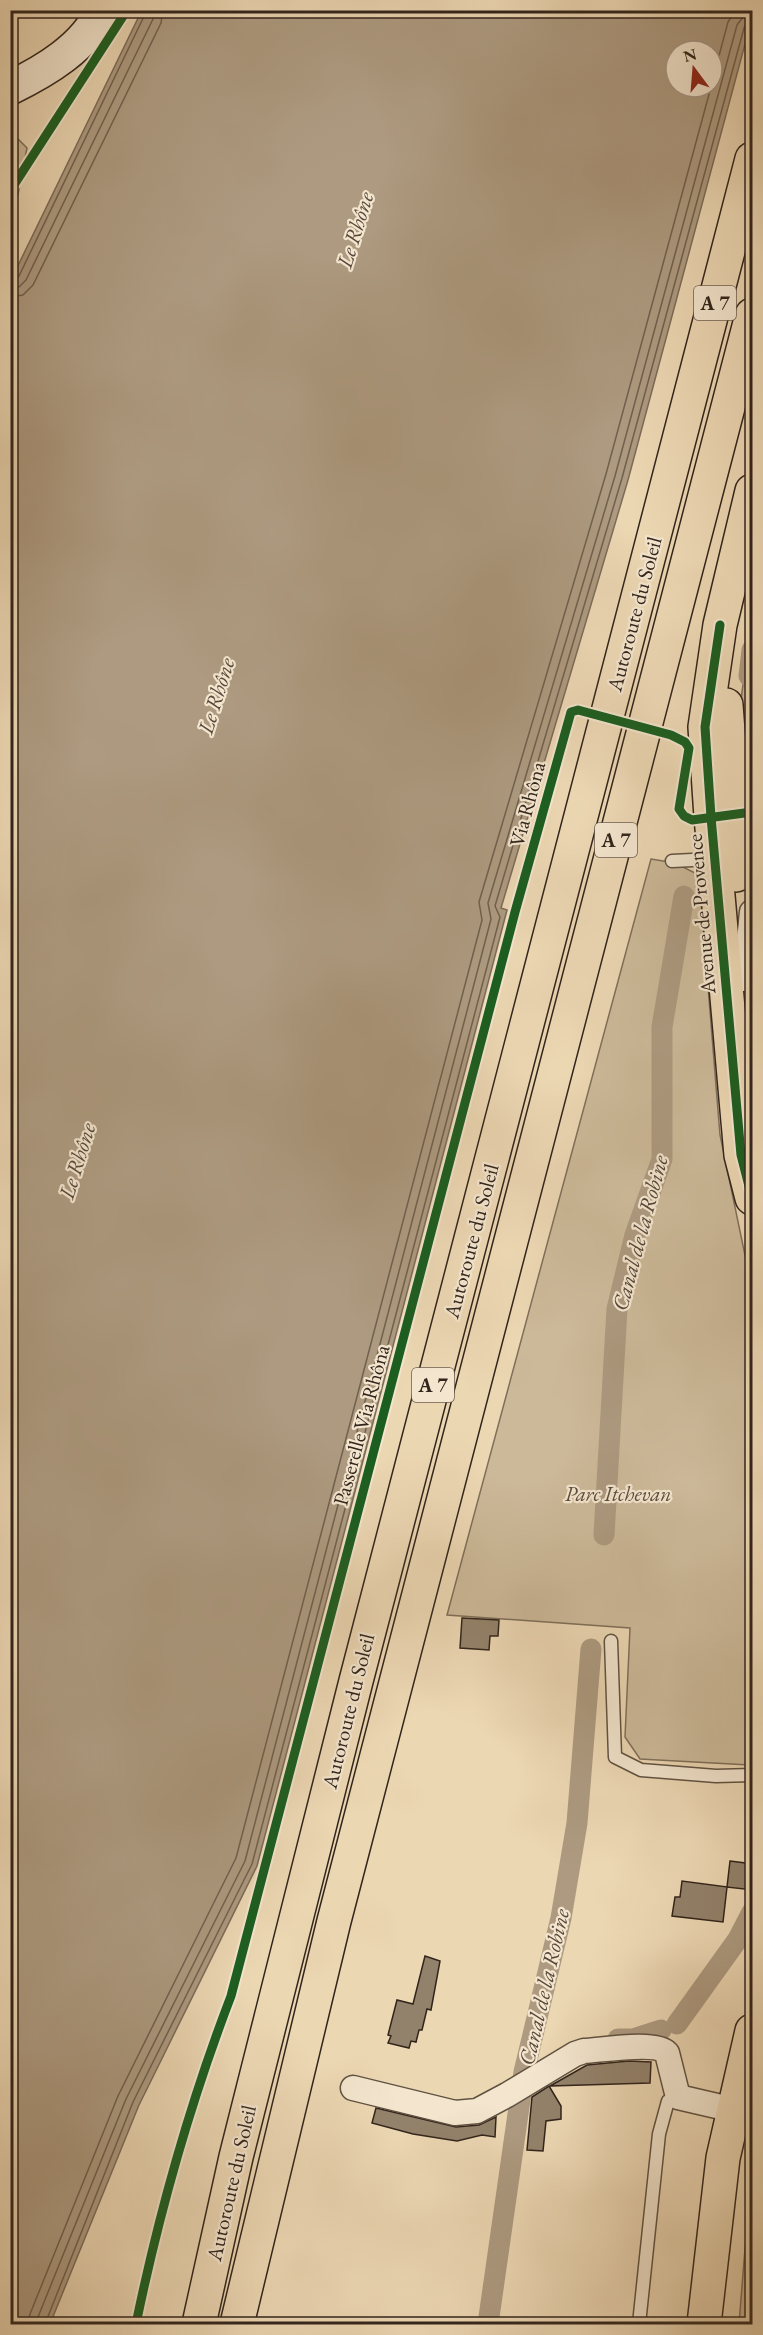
<svg xmlns="http://www.w3.org/2000/svg" width="763" height="2335" font-family="'EB Garamond',serif">
	<style>
		.green { fill: #ccb999; stroke: #7f6f5a; stroke-width: 1.5 }
		.water { fill: #ad9a80; stroke: #7c6b58; stroke-width: 1.5; fill-rule: evenodd }
		.lines { fill: none; stroke-linecap: round; stroke-linejoin: round }
		.shore { stroke: #70604e; stroke-width: 1.5 }
		.canal { stroke: #ad9a80; stroke-width: 21 }
		.building { fill: #93826b; stroke: #32251c; stroke-width: 1.5 }
		.lane-casing { stroke: #605242; stroke-width: 15 }
		.street-casing { stroke: #605242; stroke-width: 27 }
		.secondary-casing { stroke: #32251c; stroke-width: 36 }
		.primary-casing { stroke: #32251c; stroke-width: 36 }
		.highway-casing { stroke: #32251c; stroke-width: 36 }
		.lane { stroke: #f3e5ce; stroke-width: 12 }
		.street { stroke: #f3e5ce; stroke-width: 24 }
		.secondary { stroke: #f3e5ce; stroke-width: 33 }
		.primary { stroke: #ecd7b3; stroke-width: 33 }
		.highway { stroke: #ecd7b3; stroke-width: 33 }
		.cycleway-casing { stroke: #f3e5ce; stroke-width: 13 }
		.cycleway { stroke: #1b5e20; stroke-width: 9 }
		.labels { text-anchor: middle; dominant-baseline: central; stroke-width: 4.5; stroke-linejoin: round; paint-order: stroke }
		.shield { fill: #f3e5ce; stroke: #6c5f51; stroke-width: 1.5 }
		.shield-label { font-size: 20px; font-weight: bold; fill: #32251c }
		.street-label { font-size: 21px; fill: #32251c; stroke: #f3e5ce }
		.park-label { font-size: 21px; font-style: italic; fill: #584a3b; stroke: #f3e5ce }
		.water-label { font-size: 22px; font-style: italic; fill: #57483a; stroke: #f3e5ce }
	</style>
	<rect width="100%" height="100%" fill="#ecd7b3"/>
	<filter id="stains"><feTurbulence type="fractalNoise" baseFrequency=".00333" numOctaves="4"/><feColorMatrix values="0 0 0 0 .2 0 0 0 0 .09 0 0 0 0 .02 0 0 0 .5 -.17"/></filter>
	<radialGradient id="worn" r=".72"><stop offset=".6" stop-color="#630" stop-opacity="0"/><stop offset="1" stop-color="#630" stop-opacity=".3"/></radialGradient>
	<!-- green -->
	<g class="green">
		<path d="M11 132 27 148 11 230Z"/>
		<path d="M752 619V814L739 714Z"/>
		<path d="M651 859 675 863 699 875 720 1135 752 1289V1763L749 1765 640 1759 625 1737 630 1628 447 1615Z"/>
		<path d="M752 2170V2324H739L750 2186Z"/>
	</g>
	<!-- water -->
	<path class="water" d="M142 10H752V18L628 480 501 908 507 910 257 1866 139 2105 50 2324H11V280ZM676 51H712V87H676Z"/>
	<g class="lines">
		<!-- shore -->
		<g class="shore">
			<path d="M712 82 728 22 736 10"/>
			<path d="M10 281 19 276 147 10"/>
			<path d="M10 288 19 287 26 280 153 19 154 10"/>
			<path d="M10 297 23 295 33 285 161 23 163 10"/>
			<path d="M28 2324 30 2314 118 2096 236 1858 482 920 479 902 606 474 711 87"/>
			<path d="M37 2324 38 2317 126 2099 245 1861 491 919 488 903 615 476 737 25 743 17 752 15"/>
			<path d="M45 2324 133 2102 252 1864 500 917 495 906 622 478 744 28 747 23 752 22"/>
		</g>
		<!-- canal -->
		<g class="canal">
			<path d="M749 676 752 650"/>
			<path d="M604 1535 617 1309 635 1235 662 1159V1027L684 896"/>
			<path d="M677 2024 738 1939 752 1912"/>
			<path d="M618 2039H633L661 2030"/>
			<path d="M488 2324 524 2072 561 1918 577 1823 591 1649"/>
		</g>
	</g>
	<!-- building -->
	<g class="building">
		<path d="M462 1618 499 1620 498 1636H490L489 1650 460 1648Z"/>
		<path d="M730 1861 753 1864V1890L727 1887 723 1922 672 1916 675 1897H680L682 1881 727 1887Z"/>
		<path d="M425 1956 440 1961 431 2010 427 2009 422 2030H419L416 2042 411 2041 409 2048 388 2043 391 2036 388 2035 397 2000 413 2004Z"/>
		<path d="M629 2061 651 2062 650 2083 550 2086 587 2065Z"/>
		<path d="M549 2086 561 2106V2119L546 2121 543 2151 527 2150 532 2097Z"/>
		<path d="M376 2108 456 2127 479 2125 496 2117 495 2137 482 2135 457 2141 413 2134 372 2123Z"/>
	</g>
	<g class="lines">
		<!-- lane casing -->
		<g class="lane-casing">
			<g id="lane">
				<path d="M672 861 713 859"/>
				<path d="M611 1641 615 1757 641 1770 716 1776 752 1775"/>
				<path d="M639 2324 659 2134 668 2101 678 2097"/>
			</g>
		</g>
		<!-- street casing -->
		<g class="street-casing">
			<g id="street">
				<path d="M745 979 752 912"/>
				<path d="M353 2088 455 2113 477 2111 507 2095 575 2054 584 2051C602 2050 656 2041 667 2053L678 2097 734 2110"/>
			</g>
		</g>
		<!-- secondary casing -->
		<g class="secondary-casing">
			<path id="secondary" d="M10 88C45 71 86 47 102 10"/>
		</g>
		<!-- primary casing -->
		<g class="primary-casing">
			<g id="primary">
				<path d="M752 491 720 625 705 727 711 817 741 1155 752 1198"/>
				<path d="M726 705 735 823 736 875"/>
				<path d="M704 2324 723 2158 752 2031"/>
			</g>
		</g>
		<!-- highway casing -->
		<g class="highway-casing">
			<g id="highway">
				<path d="M199 2324 236 2157 356 1681 752 159"/>
				<path d="M237 2324 334 1921 752 315"/>
			</g>
		</g>
		<!-- lane -->
		<use href="#lane" class="lane"/>
		<!-- street -->
		<use href="#street" class="street"/>
		<!-- secondary -->
		<use href="#secondary" class="secondary"/>
		<!-- primary -->
		<use href="#primary" class="primary"/>
		<!-- highway -->
		<use href="#highway" class="highway"/>
		<!-- cycleway casing -->
		<g class="cycleway-casing">
			<g id="cycleway">
				<path d="M10 191 127 10"/>
				<path d="M720 625 705 727 711 817 741 1155 752 1198"/>
				<path d="M136 2324C159 2213 190 2103 231 1996L515 912 571 712 578 710 671 735 685 742 689 748 679 809 684 816 692 820 752 812"/>
			</g>
		</g>
		<!-- cycleway -->
		<use href="#cycleway" class="cycleway"/>
	</g>
	<g class="labels">
		<!-- shield labels -->
		<g class="shield">
			<rect x="694" y="286" width="42" height="34" rx="4.5"/>
			<rect x="595" y="823" width="42" height="34" rx="4.5"/>
			<rect x="412" y="1368" width="42" height="34" rx="4.5"/>
		</g>
		<g class="shield-label">
			<text x="715" y="303">A 7</text>
			<text x="616" y="840">A 7</text>
			<text x="433" y="1385">A 7</text>
		</g>
		<!-- street labels -->
		<g class="street-label">
			<text transform="translate(634 614) rotate(-75)">Autoroute du Soleil</text>
			<text transform="translate(527 804) rotate(-75)">Via Rhôna</text>
			<text transform="translate(701 914) rotate(-95)">Avenue de Provence</text>
			<text transform="translate(471 1241) rotate(-75)">Autoroute du Soleil</text>
			<text transform="translate(361 1425) rotate(-75)">Passerelle Via Rhôna</text>
			<text transform="translate(348 1711) rotate(-76)">Autoroute du Soleil</text>
			<text transform="translate(231 2183) rotate(-77)">Autoroute du Soleil</text>
		</g>
		<!-- park labels -->
		<g class="park-label">
			<text x="618" y="1493">Parc Itchevan</text>
		</g>
		<!-- water labels -->
		<g class="water-label">
			<text transform="translate(355 230) rotate(-73)">Le Rhône</text>
			<text transform="translate(216 696) rotate(-73)">Le Rhône</text>
			<text transform="translate(77 1161) rotate(-73)">Le Rhône</text>
			<text transform="translate(640 1233) rotate(-75)">Canal de la Robine</text>
			<text transform="translate(544 1987) rotate(-77)">Canal de la Robine</text>
		</g>
	</g>
	<!-- margin -->
	<rect width="763" height="2335" fill="none" stroke="#ecd7b3" stroke-width="36"/>
	<rect x="12" y="12" width="739" height="2311" fill="none" stroke="#32251c" stroke-width="3"/>
	<rect x="18" y="18" width="727" height="2299" fill="none" stroke="#32251c" stroke-width="1.5"/>
	<!-- north arrow -->
	<g transform="translate(694 69) rotate(344)"><circle r="28" fill="#f3e5ce" stroke="#a69887" stroke-width="1.5"/>
	<path d="M0-4.5L10 22L0 15L-10 22Z" fill="#8f2418"/>
	<text y="-9" font-size="16" font-weight="bold" text-anchor="middle" fill="#32251c">N</text>
	</g>
	<rect width="100%" height="100%" filter="url(#stains)"/>
	<rect width="100%" height="100%" fill="url(#worn)"/>
</svg>
